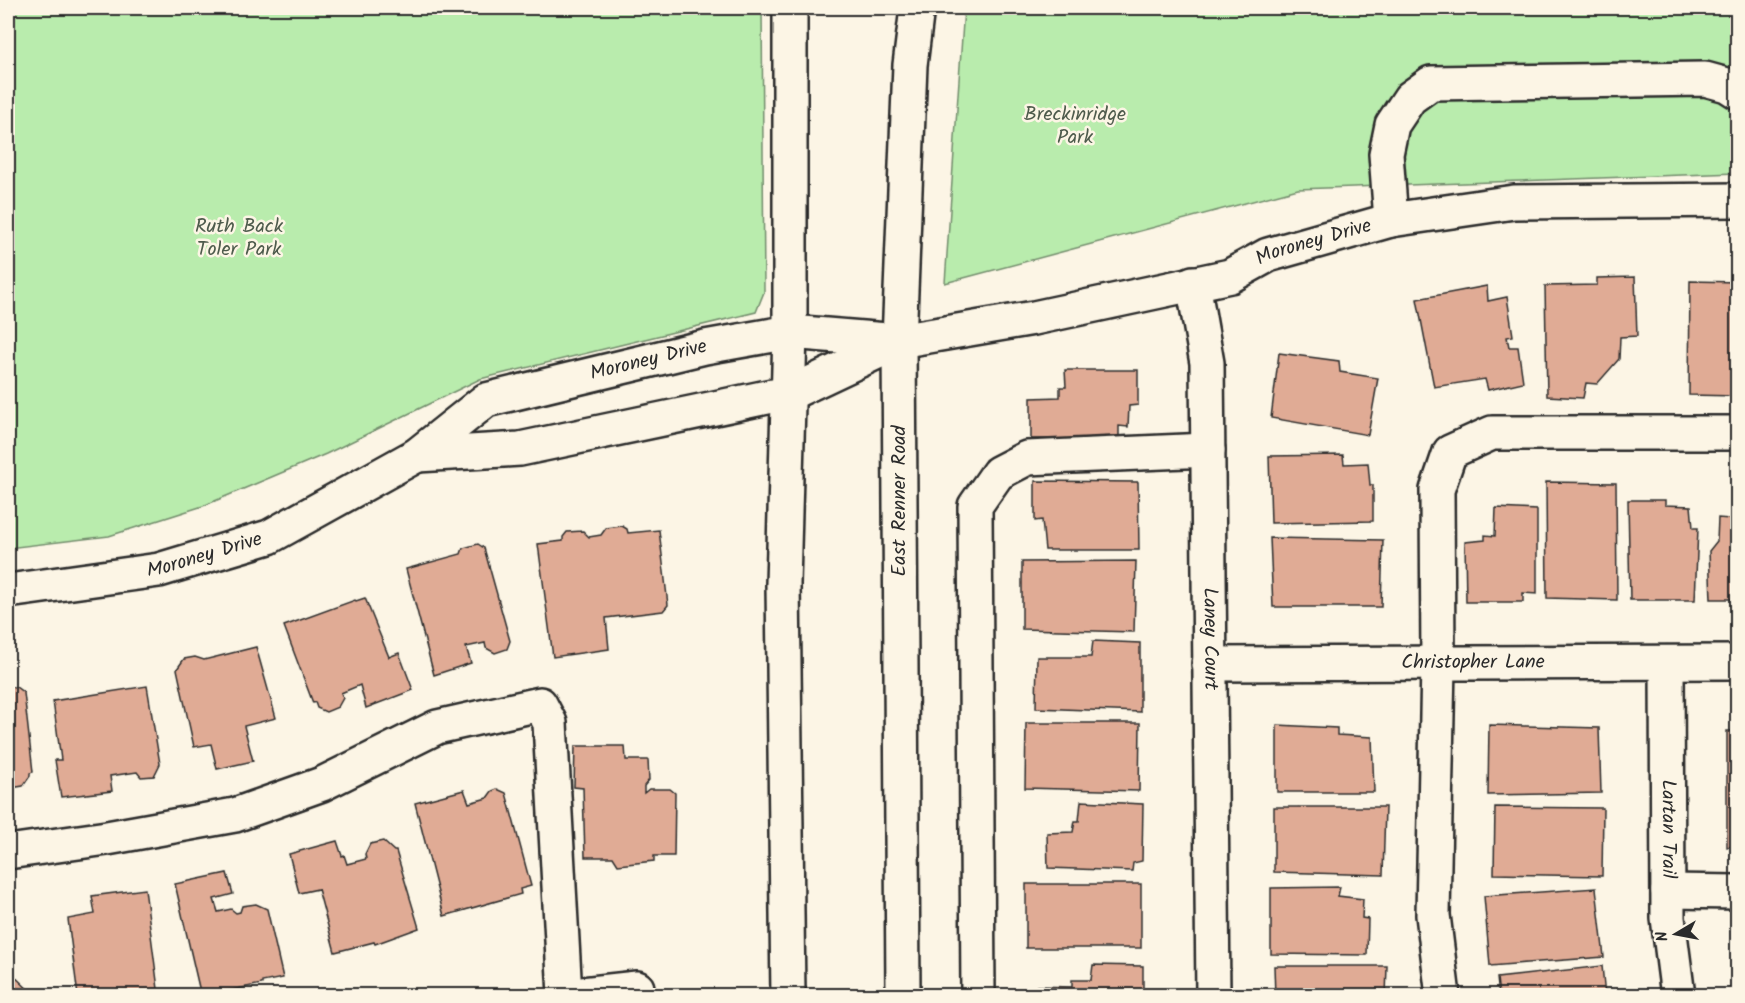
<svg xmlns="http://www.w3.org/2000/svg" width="1745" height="1003" font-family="Kalam,sans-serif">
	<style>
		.green { fill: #b9ecad; stroke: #728c6c; stroke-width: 1.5 }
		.building { fill: #e0ab95; stroke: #2b2b2b; stroke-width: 1.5 }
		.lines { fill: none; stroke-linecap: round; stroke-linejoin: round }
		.minor-casing { stroke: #2b2b2b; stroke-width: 38 }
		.major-casing { stroke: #2b2b2b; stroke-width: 38 }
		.minor { stroke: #fcf5e5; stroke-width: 33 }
		.major { stroke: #fcf5e5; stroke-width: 33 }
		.labels { text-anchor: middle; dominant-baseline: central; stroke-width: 5; stroke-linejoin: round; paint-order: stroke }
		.park-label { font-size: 20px; fill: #4e5b4c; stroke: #fcf5e5 }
		.street-label { font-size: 20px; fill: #2b2b2b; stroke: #fcf5e5 }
	</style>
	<rect width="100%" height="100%" fill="#fcf5e5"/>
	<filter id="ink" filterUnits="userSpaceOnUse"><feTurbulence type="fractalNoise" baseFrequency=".0167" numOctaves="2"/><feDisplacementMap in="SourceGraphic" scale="12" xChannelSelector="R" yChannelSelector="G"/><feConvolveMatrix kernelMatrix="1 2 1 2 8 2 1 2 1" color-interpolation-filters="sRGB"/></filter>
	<g filter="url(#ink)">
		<!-- green -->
		<g class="green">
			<path d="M8 8H762L764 292 756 312 480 379 326 454 203 506 109 536 8 548Z"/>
			<path d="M964 8H1737V173L1298 189 945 283Z"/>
		</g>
		<!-- building -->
		<g class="building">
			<path d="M1635 277 1637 336 1620 337 1619 359 1597 384 1586 383 1583 398 1547 396 1545 286 1597 285V278Z"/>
			<path d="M1690 281 1738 282V396L1689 395Z"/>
			<path d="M1487 286 1488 301 1507 297 1513 336 1507 337 1509 347H1518L1523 382 1488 390 1485 379 1434 387 1417 299Z"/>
			<path d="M1279 353 1339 361 1340 372 1378 378 1368 435 1271 418Z"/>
			<path d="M1065 370H1138V405L1129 406 1128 427 1119 426V439H1031V398L1060 397V387H1066Z"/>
			<path d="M1343 455 1344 464 1368 463 1370 485H1373V521L1271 523 1269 456Z"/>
			<path d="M1035 481 1138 482 1139 550H1045L1042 520 1035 521Z"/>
			<path d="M1546 482 1616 483 1617 600 1547 598Z"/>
			<path d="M1628 500H1665V505L1691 506 1693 528H1698L1695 600H1630Z"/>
			<path d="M1732 504H1738V599H1711L1709 551 1717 541 1718 518 1730 519Z"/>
			<path d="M1496 508 1537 510V594L1523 593V602H1466L1465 542 1485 540V535L1495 536Z"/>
			<path d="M622 526 627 529 628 533 659 530 668 605 663 611 606 618 609 649 553 657 538 544 563 541V537L567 532 583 531 589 537 601 535 606 528Z"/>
			<path d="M1270 538 1383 540 1381 607H1273Z"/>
			<path d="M478 544 484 548 510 641 507 649 495 653 486 648 485 643 466 647 471 663 434 675 406 569 461 554 463 548Z"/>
			<path d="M1136 561 1134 632 1022 629V562Z"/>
			<path d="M365 598 389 657 399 653 413 690 366 708 360 685 341 693 343 698 338 707 326 712 317 708 315 702 313 703 284 626 355 600 356 601Z"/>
			<path d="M1093 641 1140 643V712L1036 708 1037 657H1091Z"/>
			<path d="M256 647 276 718 244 726 253 761 217 769 211 744 194 747 177 669 184 659 195 657 204 660Z"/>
			<path d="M147 686 160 764 154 776 141 777 137 772 110 776 112 791 61 797 55 760H61L53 701Z"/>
			<path d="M8 687H16L24 693 33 772 30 773V776L23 786 11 788 8 785Z"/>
			<path d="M1026 723H1140L1139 791 1025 788Z"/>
			<path d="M1277 725 1337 728V735L1372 737 1374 792H1277Z"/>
			<path d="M1489 725 1599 728 1601 793 1488 795Z"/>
			<path d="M1727 731H1738V846L1727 847Z"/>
			<path d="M575 746H625L626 760H648L649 780 644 786V793L649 789H670L675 793 674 856H654V861L618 865 613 857H585L583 788 574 787Z"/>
			<path d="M497 789 506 793 531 886 520 889 521 894 444 916 415 803 464 790 469 803 487 798 492 791Z"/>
			<path d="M1081 801 1143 804 1142 861 1133 863 1132 871 1048 868 1047 833 1073 832 1075 821H1079Z"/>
			<path d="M1274 807H1385L1383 875 1274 872Z"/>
			<path d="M1495 807 1603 808 1602 876 1494 874Z"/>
			<path d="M337 841 342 856 344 855 347 864 366 859 365 854 370 844 383 841 394 851H396L419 928 375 944 374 942 335 952 318 889 299 893 289 854Z"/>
			<path d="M227 873 233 894 214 899 218 912 231 909 236 913 240 912 242 906 256 904 267 909 283 978 262 982V984L201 996 175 884Z"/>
			<rect x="1026" y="884" width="115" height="64"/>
			<path d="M1340 887 1338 896 1363 899 1362 918 1368 919 1367 955 1271 954V888Z"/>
			<path d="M1596 888 1604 957 1490 966 1484 896Z"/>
			<path d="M145 889 158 989H154L155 994 147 996H78L68 919 95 914 92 896Z"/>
			<path d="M1093 965 1143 966V996H1037V986L1072 987V980H1091Z"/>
			<path d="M1274 966H1387L1386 996H1275Z"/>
			<path d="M1602 966 1605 996H1499L1497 978Z"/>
			<path d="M8 970 35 996H8Z"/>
		</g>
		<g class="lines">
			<!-- minor casing -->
			<g class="minor-casing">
				<g id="minor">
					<path d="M1391 220 1386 154 1392 125 1410 98 1431 83 1705 79 1727 85 1738 92"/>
					<path id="s1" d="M1193 283 1207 363 1213 996"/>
					<path d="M417 455 520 449 772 396 788 394 898 342"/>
					<path id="s2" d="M8 591 159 570 269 537 417 455 486 400 705 347 790 332 899 341 1034 318 1230 276 1268 255 1391 220 1514 202 1738 200"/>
					<path id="s3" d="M1667 663 1668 918 1678 996"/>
					<path id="s4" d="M1209 664 1738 662"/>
					<path d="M8 852 107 838 235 815 322 784 437 727 540 704 550 723 565 995"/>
					<path d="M1668 891 1738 892"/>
					<path d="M564 996 637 988"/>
					<path d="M978 996 975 506 998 473 1027 458 1208 450"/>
					<path d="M1443 996 1433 915 1438 664 1437 490 1450 452 1492 433H1738"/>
				</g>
			</g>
			<!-- major casing -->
			<g class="major-casing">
				<g id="major">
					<path d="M788 996 783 584 790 332V8"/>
					<path d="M903 996 899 341 910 65 917 8"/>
				</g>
			</g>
			<!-- minor -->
			<use href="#minor" class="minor"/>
			<!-- major -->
			<use href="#major" class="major"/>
		</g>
	</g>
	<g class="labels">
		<!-- park labels -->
		<g class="park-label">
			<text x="1075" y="115">Breckinridge<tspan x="1075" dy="23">Park</tspan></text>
			<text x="239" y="227">Ruth Back<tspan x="239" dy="23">Toler Park</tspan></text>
		</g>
		<!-- street labels -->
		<g class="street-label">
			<text stroke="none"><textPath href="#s2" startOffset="1374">Moroney Drive</textPath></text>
			<text stroke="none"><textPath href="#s2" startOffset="692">Moroney Drive</textPath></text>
			<text transform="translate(900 501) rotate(-90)">East Renner Road</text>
			<text stroke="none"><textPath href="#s2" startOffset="200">Moroney Drive</textPath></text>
			<text stroke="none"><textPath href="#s1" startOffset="357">Laney Court</textPath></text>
			<text stroke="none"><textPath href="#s4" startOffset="264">Christopher Lane</textPath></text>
			<text stroke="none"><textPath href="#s3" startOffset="166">Lartan Trail</textPath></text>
		</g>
	</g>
	<!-- margin -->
	<rect width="1745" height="1003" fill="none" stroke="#fcf5e5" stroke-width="30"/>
	<rect x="15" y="15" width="1715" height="973" fill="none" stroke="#2b2b2b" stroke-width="2" filter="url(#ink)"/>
	<!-- north arrow -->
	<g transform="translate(1676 934) rotate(260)" stroke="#fcf5e5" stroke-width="4.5" paint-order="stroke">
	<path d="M0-4.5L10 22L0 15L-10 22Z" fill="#2b2b2b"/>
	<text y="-9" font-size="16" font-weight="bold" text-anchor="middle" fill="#2b2b2b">N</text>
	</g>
</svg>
